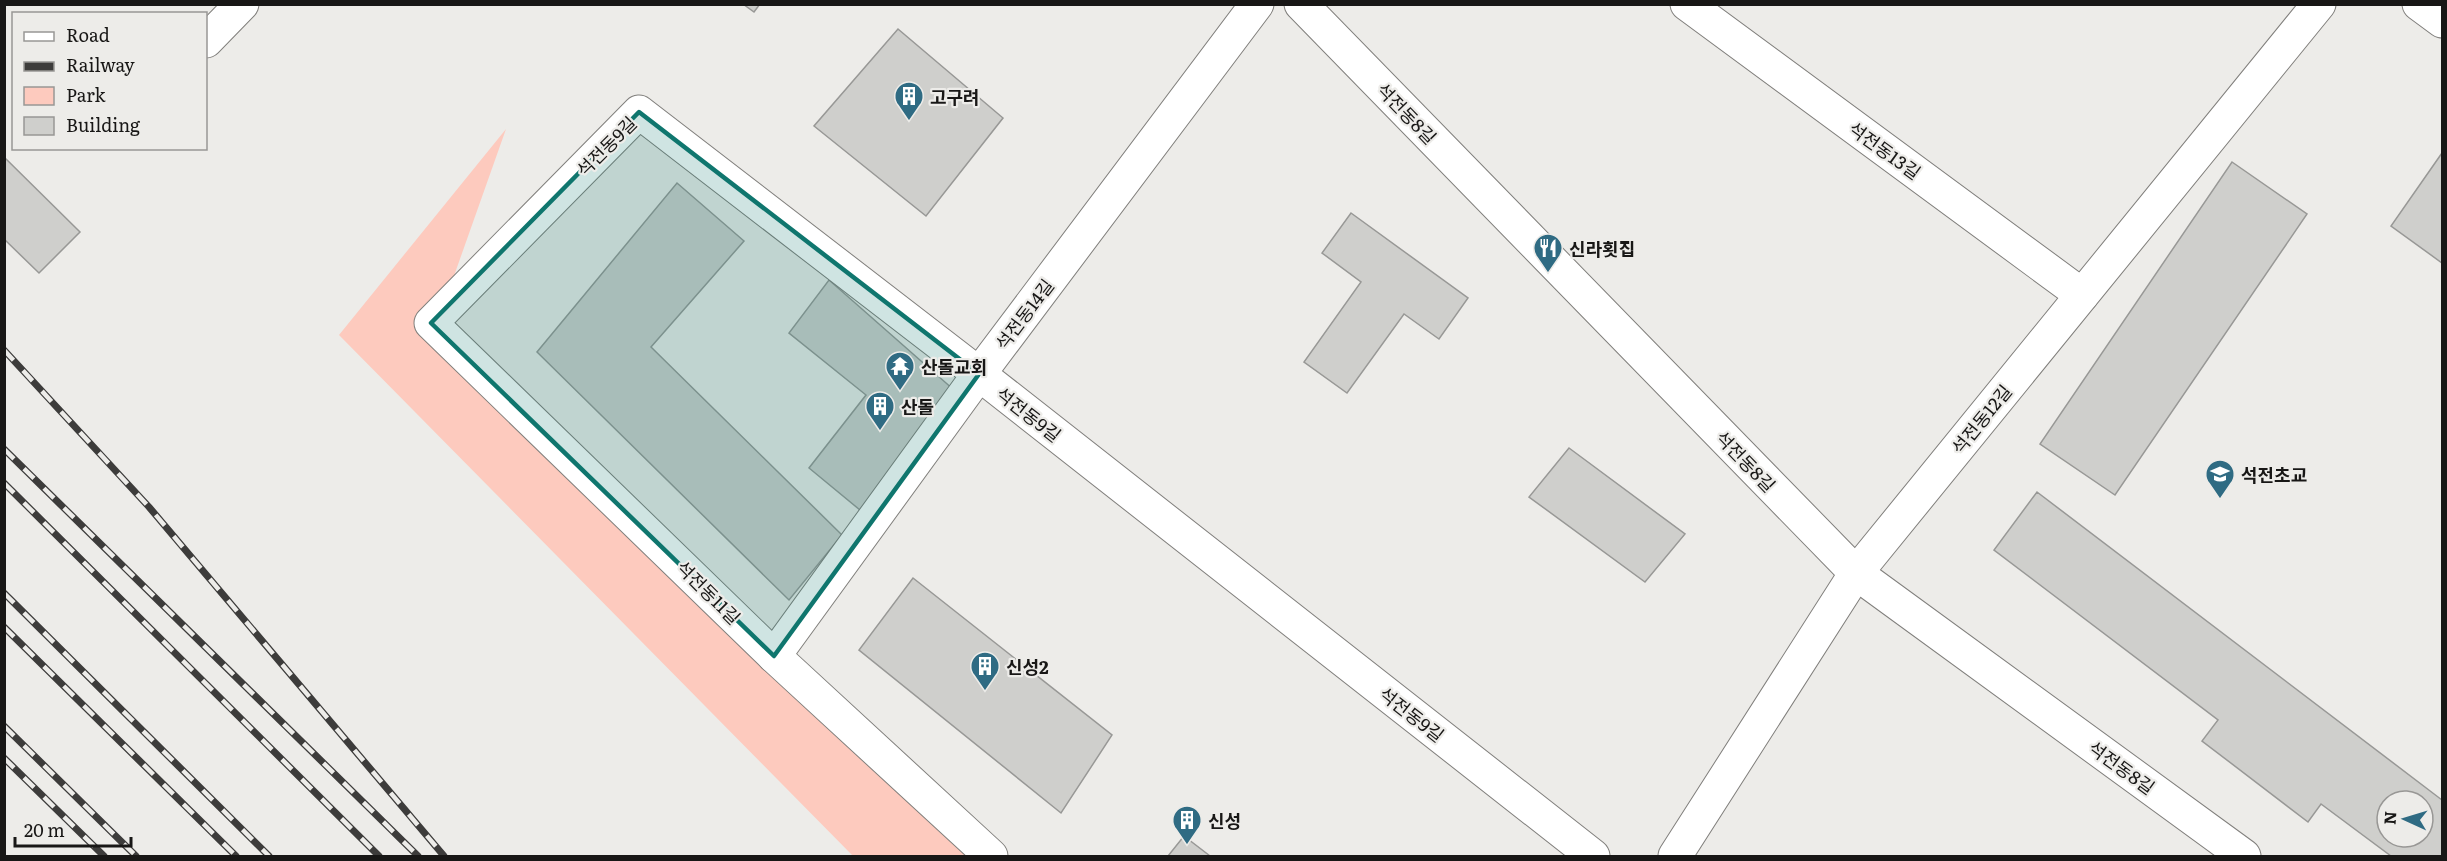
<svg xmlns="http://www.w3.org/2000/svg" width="2447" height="861" font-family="Literata,'Noto Sans KR',serif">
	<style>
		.green { fill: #fdcabe }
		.building { fill: #cfcfcc; stroke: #989896; stroke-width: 1.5; fill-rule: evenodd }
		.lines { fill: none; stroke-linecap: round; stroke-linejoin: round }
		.street-casing { stroke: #807f7c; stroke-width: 35 }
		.primary-casing { stroke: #807f7c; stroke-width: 35 }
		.street { stroke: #fff; stroke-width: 33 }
		.primary { stroke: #fff; stroke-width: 33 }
		.rail-casing { stroke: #3d3c3b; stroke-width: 7 }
		.rail { stroke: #edece9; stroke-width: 4.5; stroke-dasharray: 14; stroke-linecap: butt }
		.marked { fill: #0f766e; fill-opacity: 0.2; stroke: #0f766e; stroke-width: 4.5; stroke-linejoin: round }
		.labels { text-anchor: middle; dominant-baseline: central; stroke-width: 4.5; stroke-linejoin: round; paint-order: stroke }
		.poi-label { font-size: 18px; font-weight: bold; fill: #181716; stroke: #edece9; text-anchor: start }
		.street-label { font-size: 18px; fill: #181716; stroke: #edece9 }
	</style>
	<rect width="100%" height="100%" fill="#edece9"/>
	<!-- green -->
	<path class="green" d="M506 129 432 338 974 856H853L339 335Z"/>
	<!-- building -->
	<g class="building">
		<path d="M743 4H760L754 12Z"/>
		<path d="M898 29 1003 118 926 216 814 126Z"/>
		<path d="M2442 153V263L2391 226Z"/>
		<path d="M4 157 80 232 39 273 4 239Z"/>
		<path d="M2232 162 2307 214 2115 495 2040 444Z"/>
		<path d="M677 183 744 241 651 347 842 535 789 600 537 352Z"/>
		<path d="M1351 213 1468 298 1439 339 1404 314 1347 393 1304 362 1361 282 1322 253Z"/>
		<path d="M829 280 954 390 860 510 809 468 866 395 789 333Z"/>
		<path d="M1569 448 1685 534 1645 582 1529 497Z"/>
		<path d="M2037 492 2442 800V856H2391L2321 804 2308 822 2202 741 2218 720 1994 550ZM2387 801H2423V837H2387Z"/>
		<path d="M913 578 1112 735 1061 813 859 650Z"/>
		<path d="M1184 836 1210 856H1168Z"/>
	</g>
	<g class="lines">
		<!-- street casing -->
		<g class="street-casing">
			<g id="street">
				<path d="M1301 4 1856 573 2244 856"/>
				<path d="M1687 4 2082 295"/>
				<path d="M206 41 242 4"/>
				<path d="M774 656 979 374 1257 4"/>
				<path d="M991 856 774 656 431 323 639 112 979 374 1593 856"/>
				<path d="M1675 856 1856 573 2319 4"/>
			</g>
		</g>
		<!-- primary casing -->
		<g class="primary-casing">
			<path id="primary" d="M2419 4 2442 21"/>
		</g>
		<!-- street -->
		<use href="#street" class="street"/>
		<!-- primary -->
		<use href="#primary" class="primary"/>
		<!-- rail casing -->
		<g class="rail-casing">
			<g id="rail">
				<path d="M4 350 149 507 444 856"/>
				<path d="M4 449 418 856"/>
				<path d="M4 483 379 856"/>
				<path d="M4 593 269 856"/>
				<path d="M4 627 236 856"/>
				<path d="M4 726 136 856"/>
				<path d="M4 758 104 856"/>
			</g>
		</g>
		<!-- rail -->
		<use href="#rail" class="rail"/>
	</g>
	<!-- marked area -->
	<path class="marked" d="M639 112 979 374 774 656 431 323Z"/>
	<!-- icons -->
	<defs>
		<g id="building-pin" transform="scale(1.5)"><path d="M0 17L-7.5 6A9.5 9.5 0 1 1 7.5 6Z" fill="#2f6b83" stroke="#edece9"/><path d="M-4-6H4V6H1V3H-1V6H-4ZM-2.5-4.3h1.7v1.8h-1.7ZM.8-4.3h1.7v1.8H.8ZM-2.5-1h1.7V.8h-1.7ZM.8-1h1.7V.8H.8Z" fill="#fff"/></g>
		<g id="restaurant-pin" transform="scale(1.5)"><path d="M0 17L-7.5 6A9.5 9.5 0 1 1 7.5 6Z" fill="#2f6b83" stroke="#edece9"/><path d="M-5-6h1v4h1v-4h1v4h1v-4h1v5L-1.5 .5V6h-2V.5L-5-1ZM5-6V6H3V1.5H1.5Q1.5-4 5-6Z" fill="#fff"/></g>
		<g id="temple-pin" transform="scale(1.5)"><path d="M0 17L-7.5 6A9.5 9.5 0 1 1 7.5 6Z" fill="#2f6b83" stroke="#edece9"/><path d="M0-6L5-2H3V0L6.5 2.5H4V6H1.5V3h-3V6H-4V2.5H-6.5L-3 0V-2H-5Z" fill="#fff"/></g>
		<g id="school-pin" transform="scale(1.5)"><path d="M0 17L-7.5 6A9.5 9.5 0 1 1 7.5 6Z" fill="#2f6b83" stroke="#edece9"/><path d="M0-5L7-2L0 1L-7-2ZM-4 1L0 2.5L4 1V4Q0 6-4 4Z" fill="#fff"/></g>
	</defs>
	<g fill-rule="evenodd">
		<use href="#building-pin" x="909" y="96"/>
		<use href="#restaurant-pin" x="1548" y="248"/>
		<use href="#temple-pin" x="900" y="366"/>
		<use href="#building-pin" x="880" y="406"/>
		<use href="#school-pin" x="2220" y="474"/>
		<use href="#building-pin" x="985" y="666"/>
		<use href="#building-pin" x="1187" y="820"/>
	</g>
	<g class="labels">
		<!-- poi labels -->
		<g class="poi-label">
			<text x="930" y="96">고구려</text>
			<text x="1569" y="248">신라횟집</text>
			<text x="921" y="366">산돌교회</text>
			<text x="901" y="406">산돌</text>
			<text x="2241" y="474">석전초교</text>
			<text x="1006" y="666">신성2</text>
			<text x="1208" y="820">신성</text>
		</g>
		<!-- street labels -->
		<g class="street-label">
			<text transform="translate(1407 113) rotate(46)">석전동8길</text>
			<text transform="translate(606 146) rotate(-45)">석전동9길</text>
			<text transform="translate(1885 150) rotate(36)">석전동13길</text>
			<text transform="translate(1024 314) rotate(-53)">석전동14길</text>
			<text transform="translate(1029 414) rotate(38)">석전동9길</text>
			<text transform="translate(1981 419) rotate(-51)">석전동12길</text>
			<text transform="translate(1746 461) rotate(46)">석전동8길</text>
			<text transform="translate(709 592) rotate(45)">석전동11길</text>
			<text transform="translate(1412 714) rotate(38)">석전동9길</text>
			<text transform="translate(2122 767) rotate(36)">석전동8길</text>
		</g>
	</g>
	<!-- border -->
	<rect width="2447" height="861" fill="none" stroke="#181716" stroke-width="12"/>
	<!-- legend -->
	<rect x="12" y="12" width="195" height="138" fill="#edece9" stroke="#989795" stroke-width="1.5"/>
	<rect x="24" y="32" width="30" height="9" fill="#ffffff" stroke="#989795" stroke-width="1.5"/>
	<text x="66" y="42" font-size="18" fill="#181716">Road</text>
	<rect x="24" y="62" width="30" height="9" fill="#3d3c3b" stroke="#989795" stroke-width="1.5"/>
	<text x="66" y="72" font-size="18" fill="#181716">Railway</text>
	<rect x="24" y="87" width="30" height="18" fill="#fdcabe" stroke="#989795" stroke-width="1.5"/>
	<text x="66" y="102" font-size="18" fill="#181716">Park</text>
	<rect x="24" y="117" width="30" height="18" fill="#cfcfcc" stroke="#989795" stroke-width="1.5"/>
	<text x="66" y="132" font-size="18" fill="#181716">Building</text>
	<!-- north arrow -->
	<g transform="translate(2405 819) rotate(274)"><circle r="28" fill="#edece9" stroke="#989795" stroke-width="1.5"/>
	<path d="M0-4.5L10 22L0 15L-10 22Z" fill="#2f6b83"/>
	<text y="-9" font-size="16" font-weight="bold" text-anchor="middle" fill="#181716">N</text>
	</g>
	<!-- scale -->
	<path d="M15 837v9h116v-9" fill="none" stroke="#181716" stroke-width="3"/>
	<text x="24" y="837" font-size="18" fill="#181716" stroke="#edece9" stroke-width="4.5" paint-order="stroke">20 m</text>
</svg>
